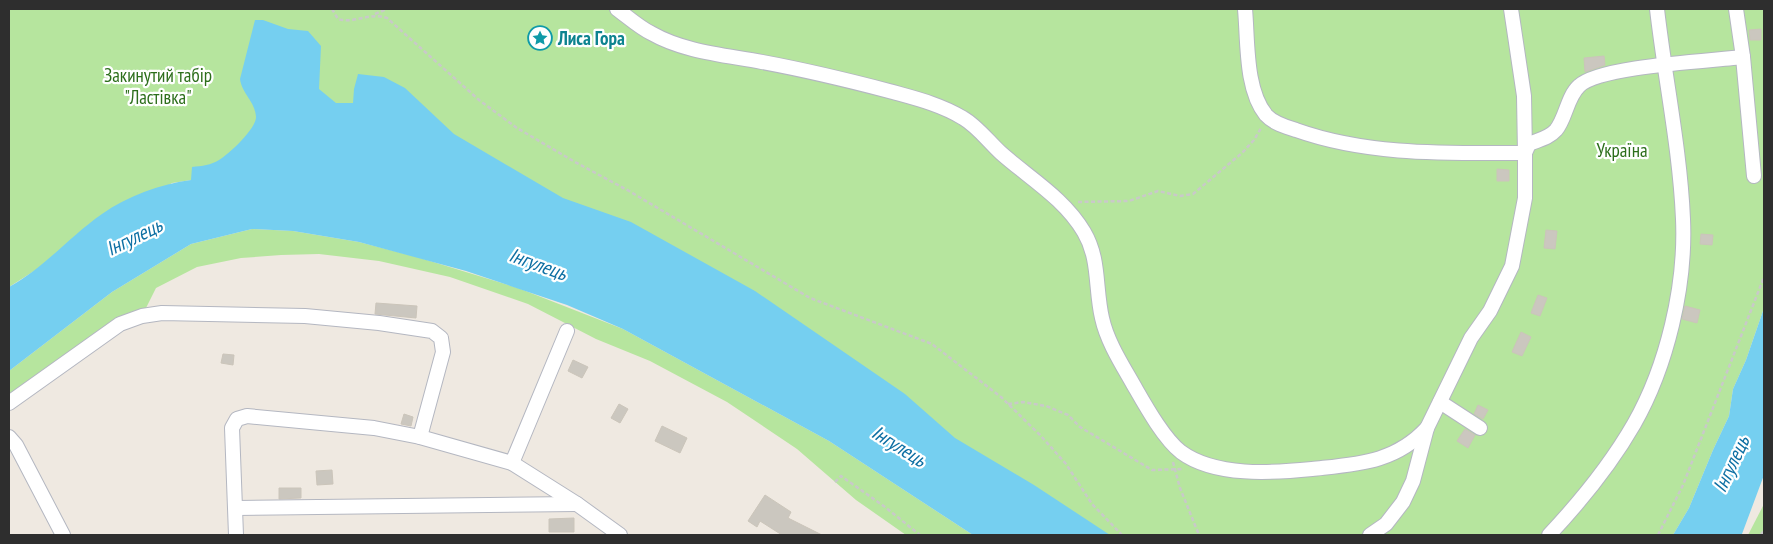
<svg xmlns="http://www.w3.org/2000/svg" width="1773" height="544" font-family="'PT Sans Narrow',sans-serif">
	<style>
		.green { fill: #b6e59e }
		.water { fill: #75cff0 }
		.building { fill: #cbc7bf; stroke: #cbc5ba }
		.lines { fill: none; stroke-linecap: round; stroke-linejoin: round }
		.minor-casing { stroke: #b4b7c1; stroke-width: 16 }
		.path { stroke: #c9c9c9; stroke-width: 2.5; stroke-dasharray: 4 2.5; stroke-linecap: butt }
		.minor { stroke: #fff; stroke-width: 14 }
		.labels { text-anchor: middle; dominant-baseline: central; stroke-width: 4.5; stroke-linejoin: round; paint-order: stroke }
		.culture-label { font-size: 19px; font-weight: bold; fill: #0d838f; stroke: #fff; text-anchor: start }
		.park-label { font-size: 19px; fill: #2c6e1b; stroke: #fff }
		.water-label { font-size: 20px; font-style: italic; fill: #0d6fa3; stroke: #fff }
	</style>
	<rect width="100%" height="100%" fill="#efe9e1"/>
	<!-- green -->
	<g class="green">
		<path d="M9 9H1764V308L1746 360 1733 389 1729 416 1713 450 1689 508 1673 535H1075L832 376 191 180 172 183 9 287Z"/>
		<path d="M252 229 293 231 359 242 417 257 518 288 623 329 829 441 973 535H906L856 500 797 449 727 402 650 361 596 339 528 304 450 277 379 261 319 254 281 255 241 258 197 267 156 288 142 316 9 403V371L112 292 191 244Z"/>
		<path d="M1764 504V535H1748Z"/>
	</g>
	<!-- water -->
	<g class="water">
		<path d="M255 20H263L288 29 308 31 321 46 319 89 336 103H353L354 89 358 74 384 77 405 88 454 134 563 198 631 222 755 291 905 394 955 438 1034 485 1110 535H973L829 441 623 329 567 305 466 271 359 242 293 231 252 229 191 244 112 292 9 371V287C44 268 69 237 102 214 127 196 161 184 191 180L192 167C202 166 211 165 219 160 229 154 256 129 256 117 255 101 242 94 240 79Z"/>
		<path d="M1764 308V475L1742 534 1673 535 1689 508 1713 450 1729 416 1733 389 1746 360Z"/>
	</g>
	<!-- building -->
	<g class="building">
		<path d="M1761 29V40H1750L1749 30Z"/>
		<path d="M1604 56 1605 65 1585 72 1584 58Z"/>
		<path d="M1497 169 1509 170V181H1497Z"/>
		<path d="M1546 230 1557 231 1555 249 1544 248Z"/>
		<path d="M1701 234 1713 235 1712 245 1700 244Z"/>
		<path d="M1538 295 1547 298 1540 316 1531 313Z"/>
		<path d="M376 303 417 306 416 318 375 314Z"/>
		<path d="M1685 306 1700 310 1697 323 1682 319Z"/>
		<path d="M1521 332 1531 337 1522 356 1512 352Z"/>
		<path d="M223 354 234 355 233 365 221 363Z"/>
		<path d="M573 360 588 367 582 378 568 371Z"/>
		<path d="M619 404 628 409 620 423 611 418Z"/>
		<path d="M1478 405 1488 410 1483 419 1474 414Z"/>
		<path d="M404 414 413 417 411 426 401 424Z"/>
		<path d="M662 426 687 438 680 453 655 441Z"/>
		<path d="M1465 429 1475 435 1468 448 1457 441Z"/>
		<path d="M332 470 333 484 317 485 316 471Z"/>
		<path d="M279 488H301V498L279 499Z"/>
		<path d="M765 495 791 512 788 518 822 535H782L760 521 757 527 748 521Z"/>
		<path d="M574 518V532H549V519Z"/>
	</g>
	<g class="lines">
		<!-- minor casing -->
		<g class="minor-casing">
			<g id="minor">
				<path d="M617 9C628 17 639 27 651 33 684 52 725 55 762 62 805 70 847 80 889 91 914 98 940 104 963 118 977 126 989 142 1001 153 1029 178 1064 198 1084 232 1100 259 1095 288 1102 318 1107 341 1121 363 1133 384 1144 403 1163 438 1181 452 1215 477 1272 473 1312 469 1357 464 1395 463 1427 428"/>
				<path d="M1245 9C1248 41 1245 89 1266 115 1273 123 1286 127 1296 130 1369 156 1449 153 1525 153L1524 96 1511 9"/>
				<path d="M1736 9 1743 57 1754 176"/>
				<path d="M1440 402 1480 428"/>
				<path d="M9 403 120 324 142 316 162 313 305 316 379 323 432 331 441 338 443 352 420 437"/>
				<path d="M9 437 16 445 63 535"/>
				<path d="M512 463 567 331"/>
				<path d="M236 508 577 504"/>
				<path d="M236 535 232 428 237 419 247 416 374 428 420 437 512 463 577 504 620 535"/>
				<path d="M1370 535 1386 524 1403 502 1413 481 1427 428 1471 338 1490 311 1512 266 1525 198V153L1529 144C1538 140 1549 138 1556 130 1566 118 1567 97 1579 86 1599 66 1711 61 1743 57"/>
				<path d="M1549 535C1580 502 1611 464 1634 424 1667 366 1686 286 1683 219 1680 149 1665 79 1657 9"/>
			</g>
		</g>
		<!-- path -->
		<g class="path">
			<path d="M332 9 338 19C355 24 368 12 387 18L479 100 517 128 575 162 629 191 810 298 932 344 1001 397 1040 435 1066 464 1092 504 1122 535"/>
			<path d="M375 14 387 9"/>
			<path d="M1078 202 1129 201 1158 191 1180 196 1193 194 1242 153 1254 140 1261 128"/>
			<path d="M1008 404 1023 402 1046 406 1068 415 1080 427 1152 470 1184 469"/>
			<path d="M1173 462 1180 488 1199 535"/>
			<path d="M835 482 841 476 885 507 920 535"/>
			<path d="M1658 535 1683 485 1764 277"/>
			<path d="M1761 535 1764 530"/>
		</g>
		<!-- minor -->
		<use href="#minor" class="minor"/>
	</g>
	<!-- icons -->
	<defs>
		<g id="sight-ring" transform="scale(1.25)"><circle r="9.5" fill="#fff" stroke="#0f9aa8" stroke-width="1.5"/><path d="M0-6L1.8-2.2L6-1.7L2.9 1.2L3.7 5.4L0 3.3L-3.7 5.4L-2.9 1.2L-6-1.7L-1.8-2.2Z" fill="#0f9aa8"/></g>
	</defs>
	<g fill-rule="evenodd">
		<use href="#sight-ring" x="540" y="38"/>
	</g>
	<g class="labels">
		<!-- culture labels -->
		<g class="culture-label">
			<text x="558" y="38">Лиса Гора</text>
		</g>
		<!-- park labels -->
		<g class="park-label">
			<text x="158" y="75">Закинутий табір<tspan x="158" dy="22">"Ластівка"</tspan></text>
			<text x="1622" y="150">Україна</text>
		</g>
		<!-- water labels -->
		<g class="water-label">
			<text transform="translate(134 237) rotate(-26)">Інгулець</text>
			<text transform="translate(538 264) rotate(20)">Інгулець</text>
			<text transform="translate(899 446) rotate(32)">Інгулець</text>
			<text transform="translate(1731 464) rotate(-65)">Інгулець</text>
		</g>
	</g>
	<!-- border -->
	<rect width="1773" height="544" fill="none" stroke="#2e2e2e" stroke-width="20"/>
</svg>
